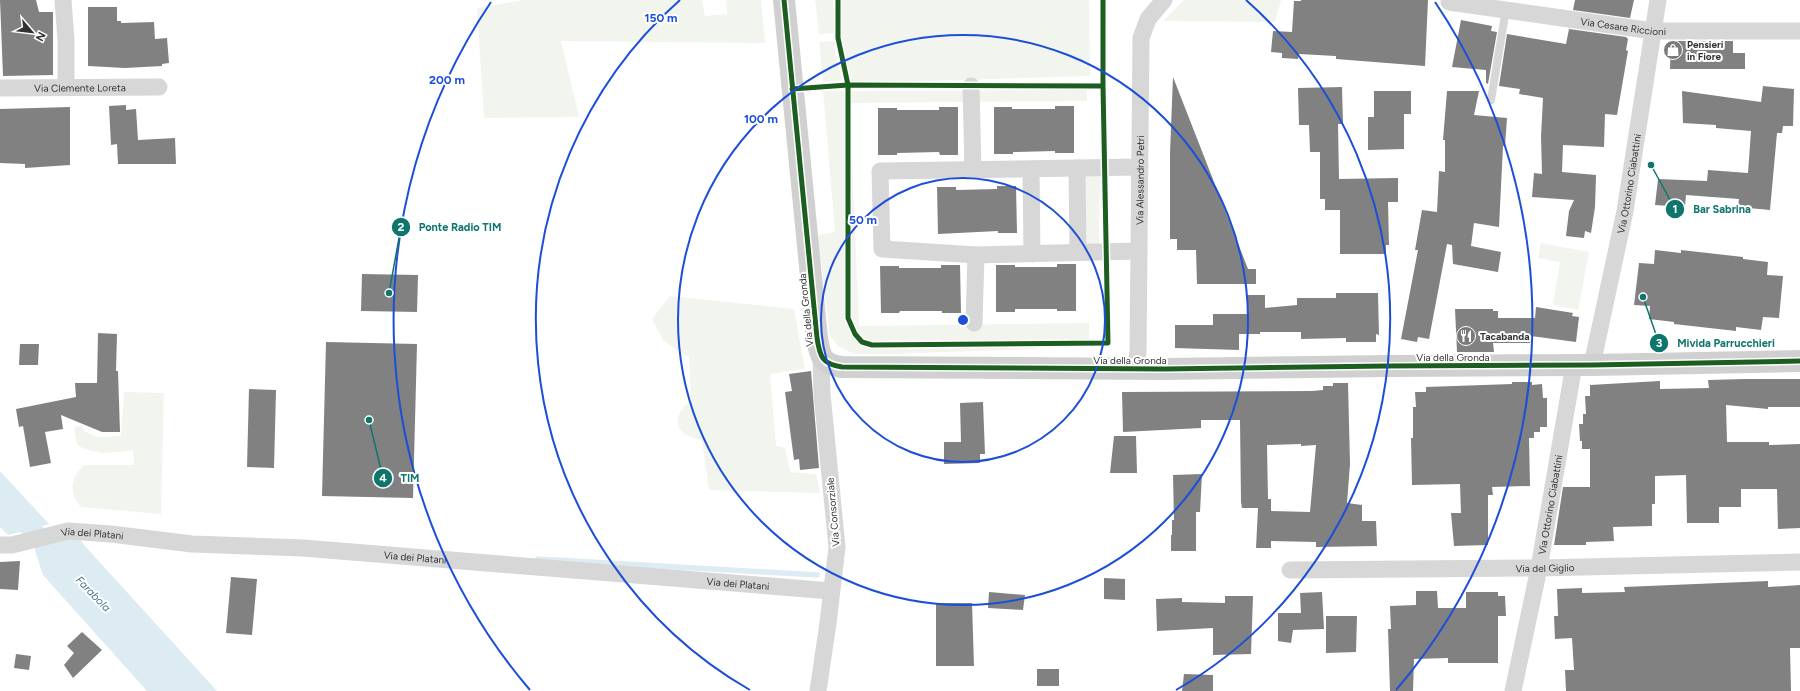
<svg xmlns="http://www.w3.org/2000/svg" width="1800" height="691" font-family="Figtree,sans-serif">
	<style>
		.green { fill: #f1f5ed }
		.water { fill: #ddebf3 }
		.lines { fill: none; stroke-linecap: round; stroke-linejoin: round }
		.stream { stroke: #ddebf3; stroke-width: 5.5 }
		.canal { stroke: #ddebf3; stroke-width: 20 }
		.building { fill: #818181; fill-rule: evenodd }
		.lane { stroke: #d7d7d7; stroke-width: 8 }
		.street { stroke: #d7d7d7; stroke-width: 17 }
		.secondary { stroke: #d0d0d0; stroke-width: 22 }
		.cycleway-casing { stroke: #fff; stroke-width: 8 }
		.cycleway { stroke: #1b5e20; stroke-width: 5 }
		.ring { fill: none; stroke: #1d4ed8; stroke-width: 2 }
		.labels { text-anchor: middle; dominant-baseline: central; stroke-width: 4; stroke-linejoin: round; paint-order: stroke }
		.street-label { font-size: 10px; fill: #333; stroke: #fff }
		.poi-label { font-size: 10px; font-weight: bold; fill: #333; stroke: #fff; text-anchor: start }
		.water-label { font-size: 11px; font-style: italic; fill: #3f7597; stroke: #fff }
		.centre { fill: #1d4ed8; stroke: #fff; stroke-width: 2 }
		.ring-label { font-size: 12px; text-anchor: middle; font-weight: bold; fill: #1d4ed8; stroke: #fff; stroke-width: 4; stroke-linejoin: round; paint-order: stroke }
		.leader { fill: none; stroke: #0f766e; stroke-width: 1.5 }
		.callout-dot { fill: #0f766e; stroke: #fff; stroke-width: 1.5 }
		.mark-label { font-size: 12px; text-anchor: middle; font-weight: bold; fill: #fff }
		.callout-label { font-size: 11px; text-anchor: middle; font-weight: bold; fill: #0f766e; stroke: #fff; stroke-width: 4; stroke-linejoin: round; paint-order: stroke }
	</style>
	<rect width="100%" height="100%" fill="#fff"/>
	<!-- green -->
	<g class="green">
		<path d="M524 0H702L705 16 727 14 726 0H761L765 43 561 41 579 117 484 118 477 8Z"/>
		<path d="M815 0H833L834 33 819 34Z"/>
		<path d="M841 0H1089L1090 76 857 83 851 81 842 41Z"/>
		<path d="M1184 0H1281L1275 22 1163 21Z"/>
		<path d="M835 41V54L842 79 838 81 823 82 819 42Z"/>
		<path d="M1087 90V101L851 103V135L859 326 1089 323V345L1031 349 890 354H854L838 346 830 336 818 235 835 232 823 91Z"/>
		<path d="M1082 173H1100L1099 246H1080Z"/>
		<path d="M1541 243 1589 252 1578 310 1553 305 1560 262 1538 258Z"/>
		<path d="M670 296 794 309 805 369 770 374 776 446 785 448 790 472 816 474 820 493 709 490 702 440C675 435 669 419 691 400L689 357 664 341 652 319Z"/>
		<path d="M124 392 164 393 161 514 81 507C68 494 71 476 84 465H134L133 450C111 453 98 456 77 445L74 428 82 425 84 431 98 437 121 436Z"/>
	</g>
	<!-- water -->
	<g class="water">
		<path d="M0 471 49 524 8 535 0 527Z"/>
		<path d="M78 536 84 545 217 691H147L43 575 35 551V547L47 545Z"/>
	</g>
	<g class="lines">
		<!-- stream -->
		<path class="stream" d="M538 559 817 575"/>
		<!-- canal -->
		<path class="canal" d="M0 497 66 565"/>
	</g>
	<!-- building -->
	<g class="building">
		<path d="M0 0H36L39 12H53V75L3 76Z"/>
		<path d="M1301 0H1428L1425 66 1336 59V56L1299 54 1298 59 1282 58V53L1271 52 1273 31 1292 32 1294 1H1301Z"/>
		<path d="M1575 0H1634L1630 18 1573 10Z"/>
		<path d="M88 7H117V21H121V23L154 22 155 39 167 38 169 63 162 64V66L125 68 88 66Z"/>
		<path d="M1461 20 1492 26 1491 31 1497 32 1488 84 1486 83V70L1452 67Z"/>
		<path d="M1569 29 1626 37 1628 39 1626 50 1628 51 1617 115 1605 114 1604 147 1563 145 1562 172 1596 175 1595 207 1591 233 1585 231 1584 238 1566 236 1569 211 1574 200 1532 197 1534 173 1542 174 1541 137 1543 98 1519 94 1520 89 1499 86 1507 34 1566 44Z"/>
		<path d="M1671 41H1733V53H1745V69H1670Z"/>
		<path d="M1173 77 1248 269H1256V284H1197L1196 250H1177V239H1170V153Z"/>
		<path d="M1763 86 1794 89 1793 126H1783L1782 133H1777L1770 210 1738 207 1739 199 1686 195 1685 207 1655 205 1658 179 1707 181 1708 170 1748 173 1751 131 1716 128V125L1683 123 1682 91 1761 102Z"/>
		<path d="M1342 87 1343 124H1338L1339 179 1398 178V202H1388L1389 245H1386V254H1340V210H1325V199H1320V152H1310L1309 125H1299L1298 88Z"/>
		<path d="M1374 91H1411V114H1404V149L1368 150V117H1374Z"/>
		<path d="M1447 91H1479L1474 115 1507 118 1505 146H1503L1499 227 1474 223 1471 246 1501 252 1498 272 1453 264 1452 245 1447 244 1429 339 1418 337 1417 342 1401 339 1418 250H1415L1422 210 1437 212 1439 171 1445 172V140H1443Z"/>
		<path d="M126 105V110L136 109 138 140 175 138 176 164H118L117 144 111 145 109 106Z"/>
		<path d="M1055 106H1074V153H1055V151L1013 152V154H994V107H1012V109H1055Z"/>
		<path d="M70 107V165L25 168V164L0 163V109Z"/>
		<path d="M939 107H958V155H940L939 152 897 153V155H878V108H897V110H939Z"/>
		<path d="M997 186H1016L1017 233H998V231L938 234 937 187H956V190L997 189Z"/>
		<path d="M1655 250 1681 253V250L1743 257V259L1768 262 1767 275 1783 276 1779 318 1763 317 1761 330 1736 327V331L1674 324V322L1649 319 1650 306 1634 305 1639 263 1654 264Z"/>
		<path d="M1057 264H1076V311H1057V309H1015V312H996V265H1015V267H1057Z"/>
		<path d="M941 265H960L961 313H942V311H900L899 313H881L880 266H899V268H941Z"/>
		<path d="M362 274 418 275 417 312 361 311Z"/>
		<path d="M1336 293H1378L1379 335 1376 334V342H1346V338L1301 339V332H1260V334H1239V350L1175 348V325H1213V314H1247V295H1265V308L1297 305V298H1336Z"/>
		<path d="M1536 307 1573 313 1572 316 1579 317 1576 342 1531 336 1530 343H1493L1494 352H1457L1455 309H1493V311H1498V318H1535Z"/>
		<path d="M98 333 117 334 116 371H118L120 432H102L61 415 63 429 45 432 51 463 30 467 23 426 19 427 16 409 76 397 75 383H97Z"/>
		<path d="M326 342 417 344 413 498 322 496Z"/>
		<path d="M20 344H39L38 365H19Z"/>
		<path d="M811 371 819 468 800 470 799 459 794 460 785 392 792 391 789 374Z"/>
		<path d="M1745 379H1800V407H1768V409L1726 405 1727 442H1769V445L1800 444V528L1778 529 1777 489H1741V507H1719V523H1687L1686 475 1655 476V504H1652V526L1613 527 1614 541 1586 542V545H1554L1563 487H1590V449H1582V441H1580L1579 424H1583V414H1586L1585 396H1590V385L1660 381V389L1709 388 1708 380Z"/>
		<path d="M1512 382H1532V385L1542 384 1543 398H1547V427H1540V432H1534V438H1529L1530 486 1492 487 1493 495H1488V545L1454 546 1451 513H1461L1460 484 1412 485 1411 438H1413V407H1416L1415 392H1426V387L1512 384Z"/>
		<path d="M1333 383H1348L1350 464 1347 503 1362 505V521H1376L1377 546 1316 547V542L1271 541V548H1256L1258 508H1242L1241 502 1240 420H1201V428L1123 432 1122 392 1312 391 1323 390V386H1333ZM1301 444V446L1316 445 1310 512 1271 511V499H1268L1267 445Z"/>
		<path d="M249 389 276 390 274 468 247 467Z"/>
		<path d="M983 402 985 454H980V463L944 464V442H961L960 403Z"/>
		<path d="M1114 436H1136L1137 473H1110Z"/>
		<path d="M1202 474 1200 512H1196V551H1171V535H1172V520H1174L1173 475Z"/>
		<path d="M20 561 18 590 0 589V562Z"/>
		<path d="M231 577 257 579 252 635 226 633Z"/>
		<path d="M1104 578 1125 579V600L1104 599Z"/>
		<path d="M1768 581V587L1800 585V648H1790L1791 691H1566L1565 670H1574L1572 638 1555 639 1554 616H1558L1557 589 1582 588V593L1625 592 1624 587Z"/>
		<path d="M1416 591H1437L1438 608H1466V592H1498V596H1505L1506 616H1498V663H1448V658L1414 659 1413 691H1390L1388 629H1391L1390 606 1416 605Z"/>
		<path d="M989 592 1025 595 1023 610 988 608Z"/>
		<path d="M1322 592 1324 629 1293 630 1291 643 1278 641V613H1301L1300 593Z"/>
		<path d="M1225 596H1253L1251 654 1213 655V628L1157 631 1156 599 1182 598V602L1225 603Z"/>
		<path d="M936 603H972L974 666H936Z"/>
		<path d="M1326 616H1357L1356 652 1326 653Z"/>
		<path d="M82 632 102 650 73 678 64 665 74 653 67 646Z"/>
		<path d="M16 654 31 656 29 670 14 668Z"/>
		<rect x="1037" y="669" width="22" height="17"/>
		<path d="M1184 674 1213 675V691H1182Z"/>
	</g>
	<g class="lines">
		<!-- lane -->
		<path class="lane" d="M1491 100 1506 9"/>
		<!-- street -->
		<g class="street">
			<path d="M63 0 66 40V87"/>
			<path id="s1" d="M1449 2 1653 31H1800"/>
			<path d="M971 86 973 170"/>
			<path id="s2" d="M0 88 159 87"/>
			<path d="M1077 168 1078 252"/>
			<path d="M1031 169 1032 254"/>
			<path d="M1139 251 976 255 882 249 880 171 1140 167"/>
			<path d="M974 323 976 255"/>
			<path id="s3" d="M1592 365 1625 211 1658 0"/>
			<path id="s4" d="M1135 369 1138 352 1141 38 1148 19 1164 0"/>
			<path id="s5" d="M0 545H12L68 531 111 534 192 544 303 548 831 591"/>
			<path id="s6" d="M1290 570 1539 568 1800 562"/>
			<path d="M818 691 828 623 837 547 822 394 821 356"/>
			<path id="s7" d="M1513 691 1539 568 1574 365"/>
		</g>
		<!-- secondary -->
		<path class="secondary" d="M784 0 817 338C820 357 822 364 842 367L1164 369 1388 366 1592 365 1800 361"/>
		<!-- cycleway casing -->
		<g class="cycleway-casing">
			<g id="cycleway">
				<path d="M784 0 817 338C820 357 822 364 842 367L1164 369 1388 366 1592 365 1800 361"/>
				<path d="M1103 86 848 85V318L855 334 862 342 872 345 1108 343 1103 86V0"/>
				<path d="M792 89 848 85 838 38V0"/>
			</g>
		</g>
		<!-- cycleway -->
		<use href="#cycleway" class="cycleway"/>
	</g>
	<!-- distance rings -->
	<g class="ring">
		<circle cx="963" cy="320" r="142"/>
		<circle cx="963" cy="320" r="285"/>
		<path d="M750 690A427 427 0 0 1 680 0M1246 0A427 427 0 0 1 1176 690"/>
		<path d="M530 690A569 569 0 0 1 491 2M1435 2A569 569 0 0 1 1396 690"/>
	</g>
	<!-- icons -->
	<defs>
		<g id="shop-disc" transform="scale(1)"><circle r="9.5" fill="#7a7a7a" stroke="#fff"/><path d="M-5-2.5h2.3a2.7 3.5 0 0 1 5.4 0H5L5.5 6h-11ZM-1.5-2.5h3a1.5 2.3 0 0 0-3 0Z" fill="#fff"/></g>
		<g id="restaurant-disc" transform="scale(1)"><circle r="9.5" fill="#7a7a7a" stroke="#fff"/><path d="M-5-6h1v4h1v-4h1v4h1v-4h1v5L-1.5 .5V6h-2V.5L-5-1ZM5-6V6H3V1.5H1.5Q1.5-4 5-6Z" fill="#fff"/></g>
	</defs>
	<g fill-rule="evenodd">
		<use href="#shop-disc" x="1673" y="50"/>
		<use href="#restaurant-disc" x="1466" y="336"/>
	</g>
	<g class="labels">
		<!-- street labels -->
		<g class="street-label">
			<text stroke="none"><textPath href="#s1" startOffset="176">Via Cesare Riccioni</textPath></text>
			<text stroke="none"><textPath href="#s2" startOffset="80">Via Clemente Loreta</textPath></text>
			<text stroke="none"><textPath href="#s4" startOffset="189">Via Alessandro Petri</textPath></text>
			<text stroke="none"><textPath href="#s3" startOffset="185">Via Ottorino Ciabattini</textPath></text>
			<text transform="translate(806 310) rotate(-96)">Via della Gronda</text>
			<text x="1453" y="357">Via della Gronda</text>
			<text x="1130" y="360">Via della Gronda</text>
			<text stroke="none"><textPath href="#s7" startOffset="190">Via Ottorino Ciabattini</textPath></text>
			<text transform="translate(833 512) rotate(-95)">Via Consorziale</text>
			<text stroke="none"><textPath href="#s5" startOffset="94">Via dei Platani</textPath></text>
			<text stroke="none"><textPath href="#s5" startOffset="418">Via dei Platani</textPath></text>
			<text stroke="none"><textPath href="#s6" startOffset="255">Via del Giglio</textPath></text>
			<text stroke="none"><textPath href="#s5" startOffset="742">Via dei Platani</textPath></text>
		</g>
		<!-- poi labels -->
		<g class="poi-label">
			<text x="1687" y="44">Pensieri<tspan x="1687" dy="12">in Fiore</tspan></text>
			<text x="1480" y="336">Tacabanda</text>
		</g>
		<!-- water labels -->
		<g class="water-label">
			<text transform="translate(93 594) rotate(46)">Farabola</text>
		</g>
	</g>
	<circle cx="963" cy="320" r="6" class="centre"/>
	<g class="ring-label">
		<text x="661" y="22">150 m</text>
		<text x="447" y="84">200 m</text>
		<text x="761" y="123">100 m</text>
		<text x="863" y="224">50 m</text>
	</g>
	<!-- callouts -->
	<path class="leader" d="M1651 165L1675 209M389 293L401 227M1643 297L1659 343M369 420L383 478"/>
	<g class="callout-dot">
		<circle cx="1651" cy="165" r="4"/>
		<circle cx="389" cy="293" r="4"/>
		<circle cx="1643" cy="297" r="4"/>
		<circle cx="369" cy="420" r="4"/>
		<circle cx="1675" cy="209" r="10"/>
		<circle cx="401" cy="227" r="10"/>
		<circle cx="1659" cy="343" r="10"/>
		<circle cx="383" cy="478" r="10"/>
	</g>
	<g class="mark-label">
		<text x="1675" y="213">1</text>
		<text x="401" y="231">2</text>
		<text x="1659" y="347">3</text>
		<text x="383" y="482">4</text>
	</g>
	<g class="callout-label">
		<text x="1722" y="213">Bar Sabrina</text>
		<text x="460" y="231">Ponte Radio TIM</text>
		<text x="1726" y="347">Mivida Parrucchieri</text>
		<text x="410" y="482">TIM</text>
	</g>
	<!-- north arrow -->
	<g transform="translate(32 32) rotate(118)" stroke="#ffffff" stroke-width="3" paint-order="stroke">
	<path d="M0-3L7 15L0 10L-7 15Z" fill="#333333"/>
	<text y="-6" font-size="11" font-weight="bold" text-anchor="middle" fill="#333333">N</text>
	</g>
</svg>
